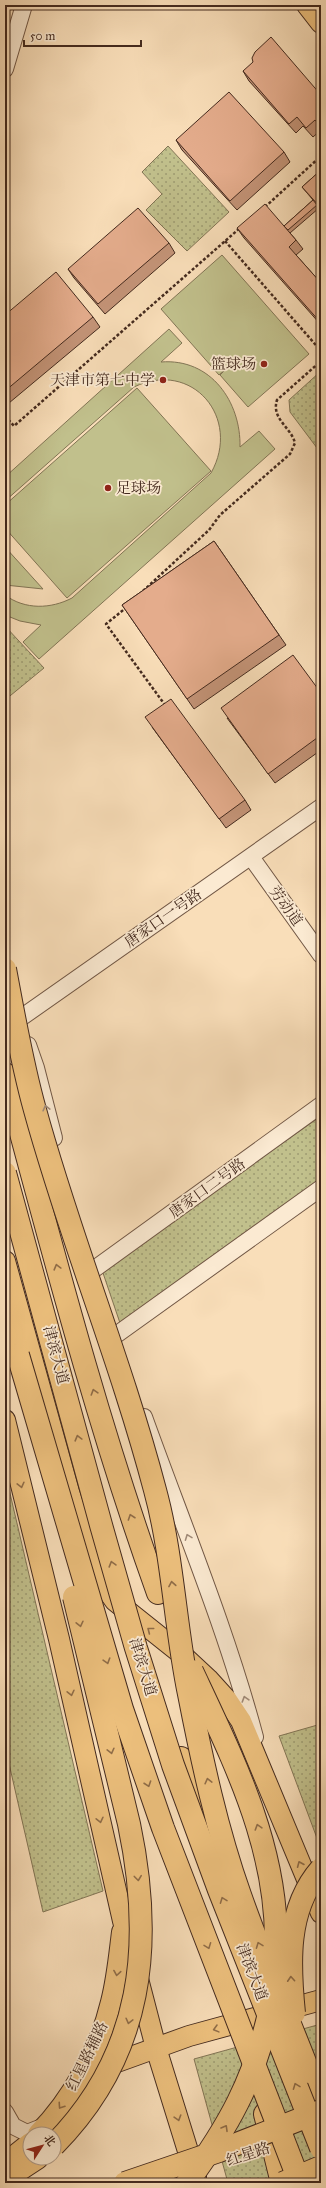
<svg xmlns="http://www.w3.org/2000/svg" width="326" height="2188" font-family="'IM FELL Great Primer','Noto Serif SC',serif">
	<style>
		.park { fill: url(#park-dots); stroke: #827555 }
		.pitch { fill: #c1c08c; stroke: #827555 }
		.lines { fill: none; stroke-linecap: round; stroke-linejoin: round }
		.minor-casing { stroke: #715745; stroke-width: 18 }
		.major-casing { stroke: #442a1e; stroke-width: 22 }
		.highway-casing { stroke: #442a1e; stroke-width: 24 }
		.path { stroke: #442a1e; stroke-width: 2.5; stroke-dasharray: 3 2; stroke-linecap: butt }
		.minor { stroke: #fbead2; stroke-width: 16 }
		.major { stroke: #ecbf7c; stroke-width: 20 }
		.highway { stroke: #ecbf7c; stroke-width: 22 }
		.highway-bridge-casing { stroke: #442a1e; stroke-width: 24; stroke-linecap: butt }
		.highway-bridge { stroke: #ecbf7c; stroke-width: 22 }
		.wall { fill: #c49478; stroke: #442a1e }
		.building { fill: #e4ac8c; stroke: #442a1e }
		.oneway { stroke: #a08a78 }
		.oneway2 { stroke: #906d48 }
		.poi-dot { fill: #8f2418; stroke: #fbead2; stroke-width: 1.5 }
		.labels { text-anchor: middle; dominant-baseline: central; stroke-width: 3.5; stroke-linejoin: round; paint-order: stroke }
		.poi-label { font-size: 15px; fill: #442a1e; stroke: #fbead2; text-anchor: end }
		.street-label { font-size: 15px; fill: #442a1e; stroke: #fbead2 }
	</style>
	<defs>
		<pattern id="park-dots" width="8" height="8" patternUnits="userSpaceOnUse"><rect width="8" height="8" fill="#c1c08c"/><path d="M2 2h.1M6 6h.1" fill="none" stroke="#9e9c72" stroke-width="1.8" stroke-linecap="round"/></pattern>
	</defs>
	<rect width="100%" height="100%" fill="#f9deb9"/>
	<filter id="stains"><feTurbulence type="fractalNoise" baseFrequency=".005" numOctaves="4"/><feColorMatrix values="0 0 0 0 .2 0 0 0 0 .09 0 0 0 0 .02 0 0 0 .5 -.17"/></filter>
	<radialGradient id="worn" r=".72"><stop offset=".6" stop-color="#630" stop-opacity="0"/><stop offset="1" stop-color="#630" stop-opacity=".3"/></radialGradient>
	<!-- park -->
	<g class="park">
		<path d="M168 146 229 212 187 251 146 210 162 194 142 172Z"/>
		<path d="M321 371V445L317 448 290 412 289 400Z"/>
		<path d="M5 626 44 668 5 700Z"/>
		<path d="M321 1116V1180L121 1326 102 1270Z"/>
		<path d="M5 1472 103 1891 43 1912 5 1746Z"/>
		<path d="M321 1724V1849L279 1736Z"/>
		<path d="M321 2024V2183H228L194 2059Z"/>
	</g>
	<!-- pitch -->
	<g class="pitch">
		<path d="M222 255 309 354 248 407 220 375 228 367 219 375 161 309Z"/>
		<path d="M169 329 182 343 161 362C211 358 241 402 240 447L259 431 275 449 39 659 23 642 41 625 20 621 5 615V595C25 610 51 609 72 598L211 473C242 418 192 359 134 387L5 501V477Z"/>
		<path d="M137 388 211 471 67 598 5 528V505Z"/>
		<path d="M5 547 43 589 5 585Z"/>
	</g>
	<g class="lines">
		<!-- minor casing -->
		<g class="minor-casing">
			<g id="minor">
				<path d="M5 69 24 5"/>
				<path d="M251 857 321 955"/>
				<path d="M5 1029 321 807"/>
				<path d="M28 1045 36 1068 54 1138"/>
				<path d="M93 1270 321 1105"/>
				<path d="M116 1335 321 1188"/>
				<path d="M144 1417C182 1523 226 1628 255 1737"/>
				<path d="M5 2112 13 2126 27 2133 47 2125"/>
			</g>
		</g>
		<!-- major casing -->
		<g class="major-casing">
			<g id="major">
				<path d="M307 5 321 23"/>
				<path d="M5 1261 69 1492 93 1564 103 1584 115 1601 179 1652 208 1679 227 1700 241 1721 321 1913"/>
				<path d="M5 1420 59 1639 123 1921 156 2048 196 2177"/>
				<path d="M81 2075 189 2036 321 2000"/>
				<path d="M38 2134C72 2099 100 2049 111 2002 117 1979 119 1956 122 1932"/>
				<path d="M5 2163 30 2143"/>
			</g>
		</g>
		<!-- highway casing -->
		<g class="highway-casing">
			<g id="highway">
				<path d="M5 1074C52 1248 97 1423 158 1593"/>
				<path d="M5 1307 18 1355"/>
				<path d="M181 1758 217 1844"/>
				<path d="M309 2072 321 2102"/>
				<path d="M265 2114 282 2183"/>
				<path d="M5 2179 37 2158"/>
			</g>
		</g>
		<!-- path -->
		<g class="path">
			<path d="M265 207 321 156"/>
			<path d="M225 241 321 351"/>
			<path d="M5 416 14 426 240 228"/>
			<path d="M143 591 209 530 220 515 290 454 295 443C291 427 271 419 277 400L321 361"/>
			<path d="M127 607 106 624 165 705"/>
		</g>
		<!-- minor -->
		<use href="#minor" class="minor"/>
		<!-- major -->
		<use href="#major" class="major"/>
		<!-- highway -->
		<use href="#highway" class="highway"/>
		<!-- highway-bridge casing -->
		<g class="highway-bridge-casing">
			<g id="highway-bridge">
				<path d="M5 969C14 1017 22 1064 35 1110 70 1238 121 1361 155 1490 173 1556 175 1627 189 1694 202 1761 217 1830 240 1895 261 1955 286 2013 309 2072"/>
				<path d="M5 1173 101 1525 136 1648 173 1765 219 1890 321 2148"/>
				<path d="M18 1355 122 1709 163 1828 300 2183"/>
				<path d="M192 1671C237 1767 287 1865 274 1975"/>
				<path d="M294 2013C289 1964 286 1909 321 1869"/>
				<path d="M54 2145C144 2054 154 1943 129 1824L74 1597"/>
				<path d="M125 2183 219 2151 321 2111"/>
				<path d="M187 2183C228 2127 254 2081 269 2013"/>
				<path d="M283 2183 321 2167"/>
			</g>
		</g>
		<!-- highway-bridge -->
		<use href="#highway-bridge" class="highway-bridge"/>
	</g>
	<!-- wall -->
	<g class="wall">
		<path d="M243 71 321 95V130L313 137 303 126 296 133 249 81Z"/>
		<path d="M176 140 284 152 290 162 237 210 182 150Z"/>
		<path d="M321 170V210L318 206 319 208 290 233 296 240 303 249 296 255 321 283V325L244 238 237 228 284 226 313 200 302 187Z"/>
		<path d="M169 243 175 253 105 314 74 278 68 269Z"/>
		<path d="M5 315 93 317 100 327 9 403 5 399Z"/>
		<path d="M214 541 286 645 194 709 122 605Z"/>
		<path d="M321 693V750L275 783 227 718Z"/>
		<path d="M152 727 245 800 251 810 226 828Z"/>
	</g>
	<!-- building -->
	<g class="building">
		<path d="M271 37 321 95V127L315 120 306 128 297 117 289 124 243 71 253 62 252 58 255 52Z"/>
		<path d="M229 92 284 152 230 201 176 140Z"/>
		<path d="M321 170V208L302 187Z"/>
		<path d="M313 200 317 205 288 230 284 226Z"/>
		<path d="M265 204 296 240 289 247 321 283V323L237 228Z"/>
		<path d="M138 208 169 243 98 304 68 269Z"/>
		<path d="M56 272 93 317 5 391V315Z"/>
		<path d="M214 541 279 635 187 699 122 605Z"/>
		<path d="M293 655 321 693V735L268 774 221 708Z"/>
		<path d="M171 699 245 800 219 819 145 717Z"/>
	</g>
	<!-- one-way arrows -->
	<defs><path id="oneway-chevron" d="M-2-3.5L2.5 0L-2 3.5" fill="none" stroke-width="1.6" stroke-linecap="round" stroke-linejoin="round"/></defs>
	<g class="oneway">
		<use href="#oneway-chevron" transform="translate(46 1108) rotate(-104)"/>
		<use href="#oneway-chevron" transform="translate(188 1537) rotate(-111)"/>
		<use href="#oneway-chevron" transform="translate(245 1699) rotate(-107)"/>
	</g>
	<g class="oneway2">
		<use href="#oneway-chevron" transform="translate(57 1267) rotate(-105)"/>
		<use href="#oneway-chevron" transform="translate(94 1392) rotate(-107)"/>
		<use href="#oneway-chevron" transform="translate(78 1438) rotate(-105)"/>
		<use href="#oneway-chevron" transform="translate(21 1485) rotate(76)"/>
		<use href="#oneway-chevron" transform="translate(131 1517) rotate(-109)"/>
		<use href="#oneway-chevron" transform="translate(112 1564) rotate(-106)"/>
		<use href="#oneway-chevron" transform="translate(172 1584) rotate(-100)"/>
		<use href="#oneway-chevron" transform="translate(80 1624) rotate(77)"/>
		<use href="#oneway-chevron" transform="translate(150 1630) rotate(-142)"/>
		<use href="#oneway-chevron" transform="translate(107 1661) rotate(73)"/>
		<use href="#oneway-chevron" transform="translate(71 1693) rotate(77)"/>
		<use href="#oneway-chevron" transform="translate(111 1751) rotate(76)"/>
		<use href="#oneway-chevron" transform="translate(208 1781) rotate(-104)"/>
		<use href="#oneway-chevron" transform="translate(148 1784) rotate(71)"/>
		<use href="#oneway-chevron" transform="translate(100 1820) rotate(77)"/>
		<use href="#oneway-chevron" transform="translate(258 1827) rotate(-107)"/>
		<use href="#oneway-chevron" transform="translate(300 1864) rotate(-113)"/>
		<use href="#oneway-chevron" transform="translate(138 1878) rotate(83)"/>
		<use href="#oneway-chevron" transform="translate(223 1900) rotate(-111)"/>
		<use href="#oneway-chevron" transform="translate(259 1945) rotate(-111)"/>
		<use href="#oneway-chevron" transform="translate(208 1946) rotate(69)"/>
		<use href="#oneway-chevron" transform="translate(117 1973) rotate(99)"/>
		<use href="#oneway-chevron" transform="translate(291 1979) rotate(-94)"/>
		<use href="#oneway-chevron" transform="translate(129 2021) rotate(104)"/>
		<use href="#oneway-chevron" transform="translate(216 2029) rotate(165)"/>
		<use href="#oneway-chevron" transform="translate(296 2086) rotate(-111)"/>
		<use href="#oneway-chevron" transform="translate(61 2106) rotate(124)"/>
		<use href="#oneway-chevron" transform="translate(178 2118) rotate(73)"/>
		<use href="#oneway-chevron" transform="translate(225 2128) rotate(-60)"/>
	</g>
	<!-- markers -->
	<g class="poi-dot">
		<circle cx="264" cy="364" r="4"/>
		<circle cx="163" cy="380" r="4"/>
		<circle cx="108" cy="488" r="4"/>
	</g>
	<g class="labels">
		<!-- poi labels -->
		<g class="poi-label">
			<text x="256" y="364">篮球场</text>
			<text x="155" y="380">天津市第七中学</text>
			<text x="116" y="488" text-anchor="start">足球场</text>
		</g>
		<!-- street labels -->
		<g class="street-label">
			<text transform="translate(286 906) rotate(54)">劳动道</text>
			<text transform="translate(163 918) rotate(-35)">唐家口一号路</text>
			<text transform="translate(207 1188) rotate(-36)">唐家口二号路</text>
			<text transform="translate(56 1355) rotate(75)">津滨大道</text>
			<text transform="translate(143 1667) rotate(73)">津滨大道</text>
			<text transform="translate(252 1972) rotate(69)">津滨大道</text>
			<text transform="translate(87 2056) rotate(-64)">红星路辅路</text>
			<text transform="translate(248 2154) rotate(-18)">红星路</text>
		</g>
	</g>
	<!-- margin -->
	<rect width="326" height="2188" fill="none" stroke="#f9deb9" stroke-width="20"/>
	<rect x="6" y="6" width="314" height="2176" fill="none" stroke="#442a1e" stroke-width="2"/>
	<rect x="10" y="10" width="306" height="2168" fill="none" stroke="#442a1e"/>
	<!-- north arrow -->
	<g transform="translate(42 2146) rotate(54)"><circle r="19" fill="#fbead2" stroke="#b29d8a"/>
	<path d="M0-3L7 15L0 10L-7 15Z" fill="#8f2418"/>
	<text y="-6" font-size="11" font-weight="bold" text-anchor="middle" fill="#442a1e">北</text>
	</g>
	<!-- scale -->
	<path d="M24 40v6h117v-6" fill="none" stroke="#442a1e" stroke-width="2"/>
	<text x="30" y="40" font-size="12" fill="#442a1e" stroke="#fbead2" stroke-width="3" paint-order="stroke">50 m</text>
	<rect width="100%" height="100%" filter="url(#stains)"/>
	<rect width="100%" height="100%" fill="url(#worn)"/>
</svg>
